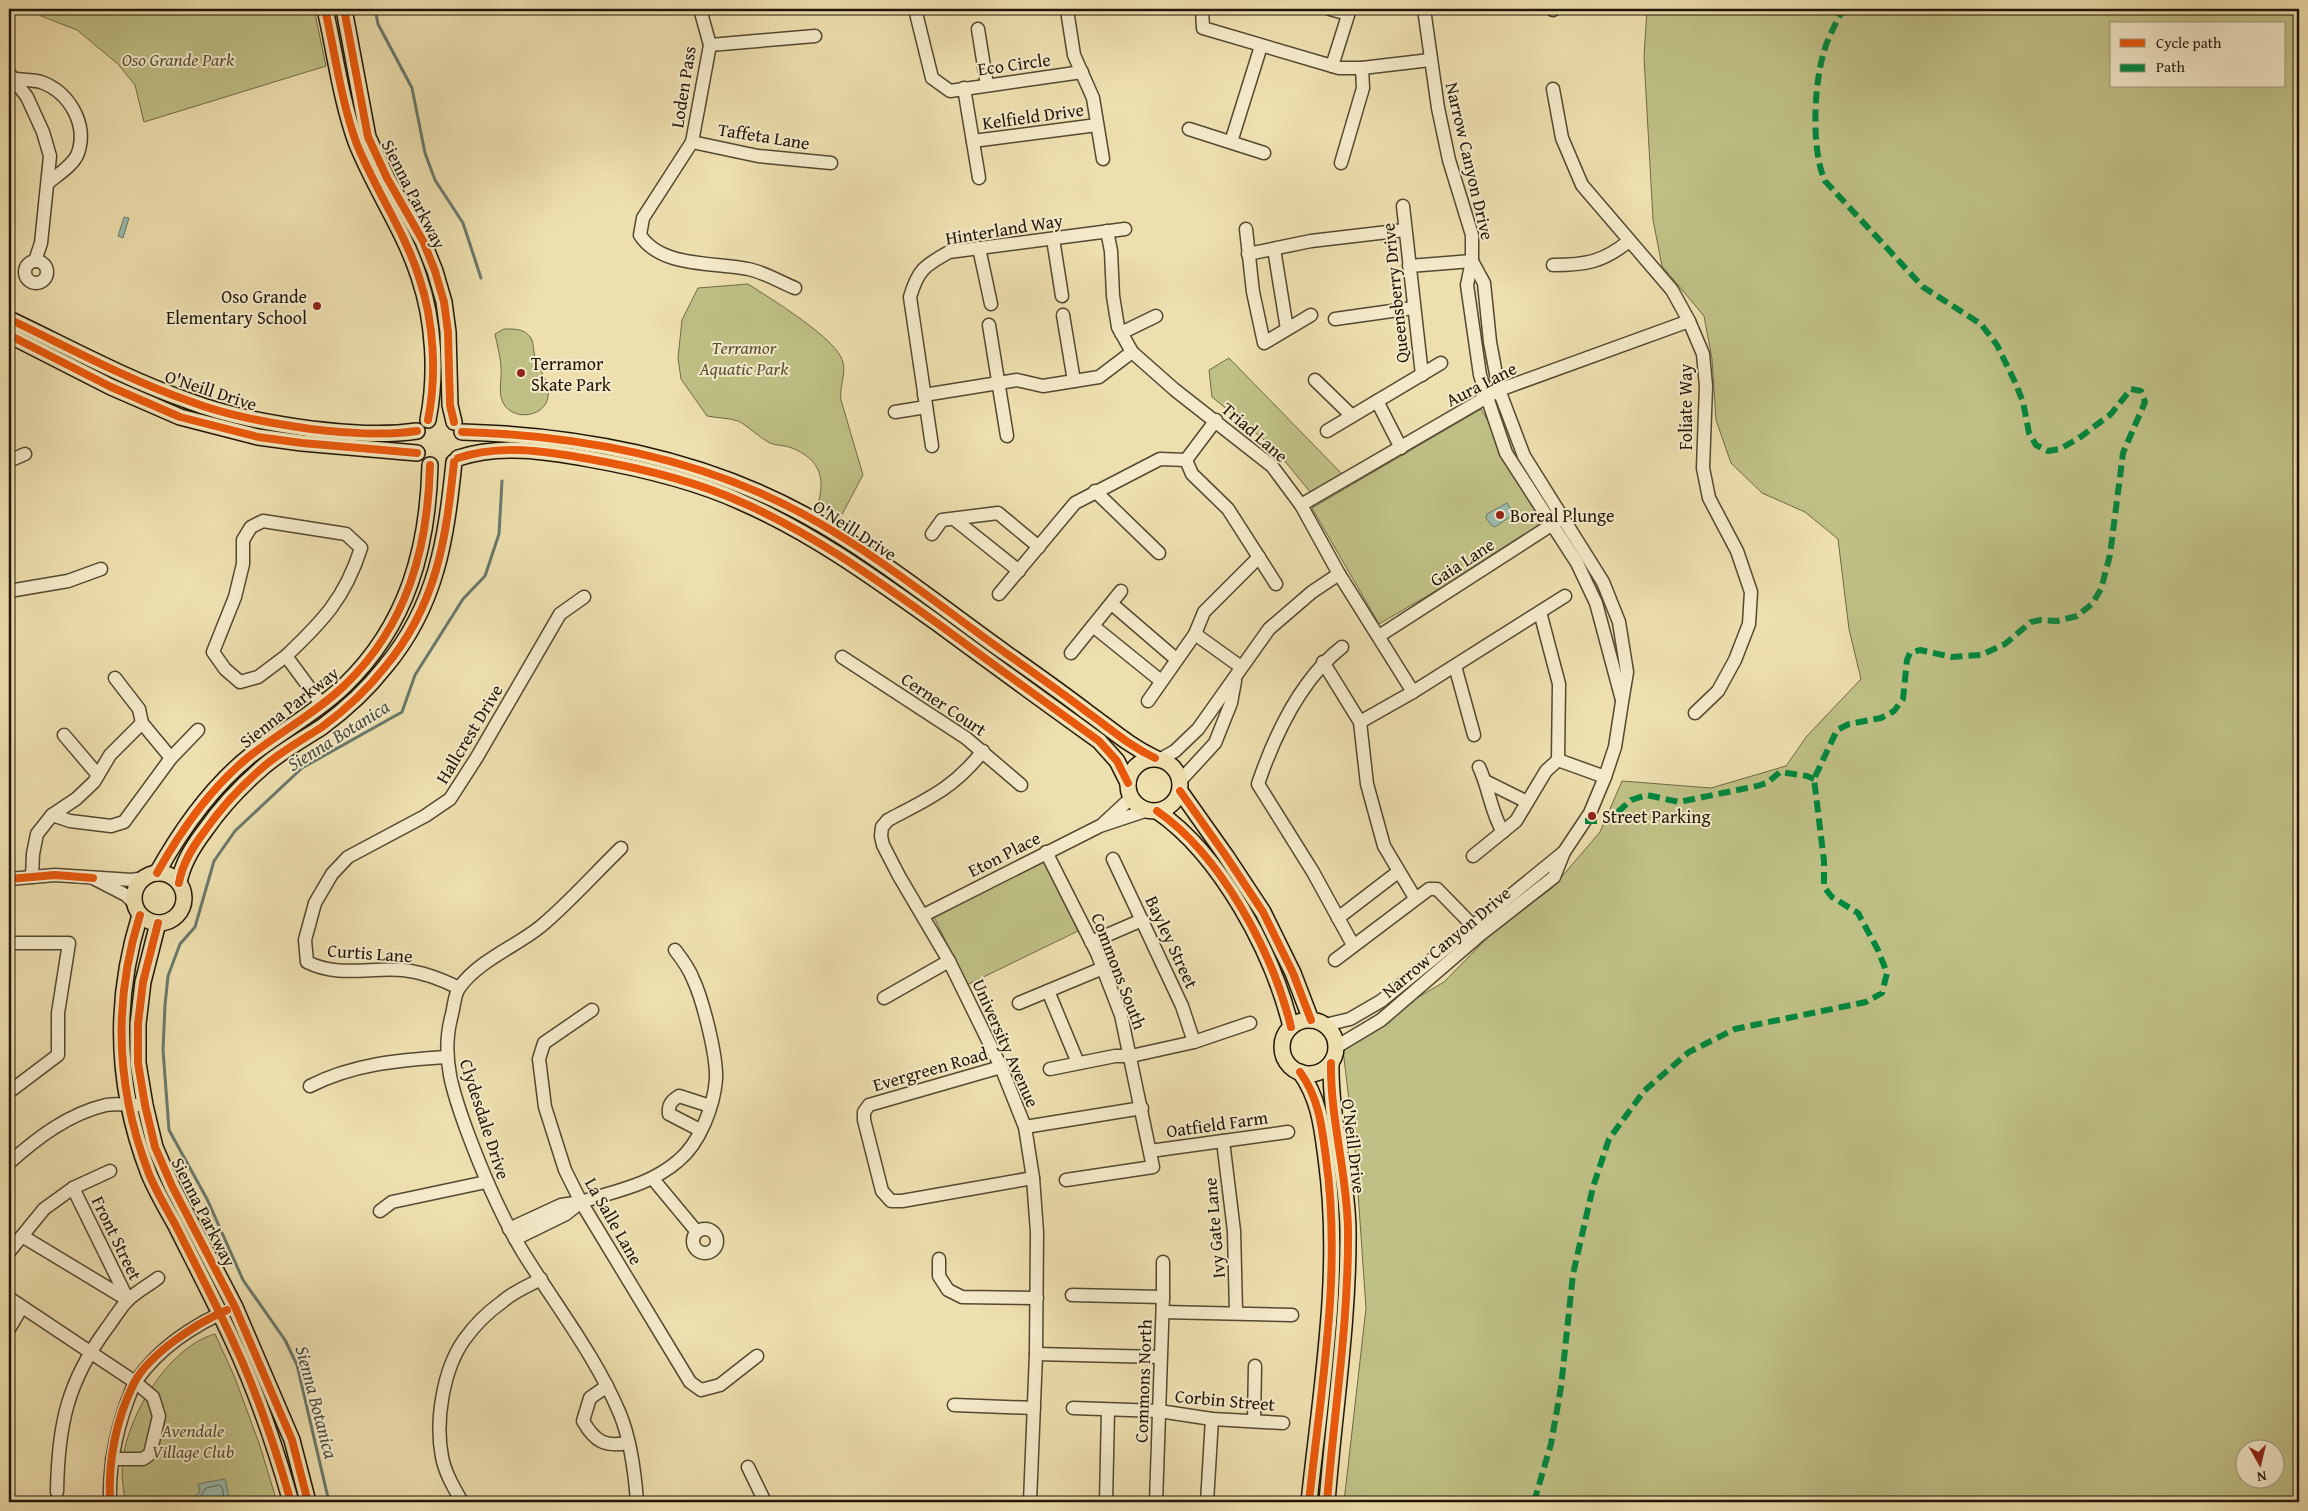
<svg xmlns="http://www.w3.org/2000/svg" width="2308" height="1511" font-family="'Gentium Book Plus',serif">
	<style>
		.green { fill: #bfc085; stroke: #6f6a46; fill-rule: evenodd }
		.water { fill: #9abcaf; stroke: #69796c }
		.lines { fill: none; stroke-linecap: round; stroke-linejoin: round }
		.shore { stroke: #5c685b; stroke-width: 1 }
		.stream { stroke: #69796c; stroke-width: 3 }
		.minor-casing { stroke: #534831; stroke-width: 15 }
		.major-casing { stroke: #1f1507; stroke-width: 18 }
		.minor { stroke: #f4eaca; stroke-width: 12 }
		.major { stroke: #eedfae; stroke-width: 15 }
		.quiet { stroke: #00873e; stroke-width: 6; stroke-dasharray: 12 6; stroke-linecap: butt }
		.cycleway-casing { stroke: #f4eaca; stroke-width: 11 }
		.cycleway { stroke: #e8590c; stroke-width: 8 }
		.poi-dot { fill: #8f2418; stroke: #f4eaca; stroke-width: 2 }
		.labels { text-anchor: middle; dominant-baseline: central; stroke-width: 4; stroke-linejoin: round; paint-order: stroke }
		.park-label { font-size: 18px; font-style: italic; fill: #575133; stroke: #f4eaca }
		.street-label { font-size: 18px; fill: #1f1507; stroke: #f4eaca }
		.poi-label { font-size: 18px; fill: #1f1507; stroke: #f4eaca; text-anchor: start }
		.water-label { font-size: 19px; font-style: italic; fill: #4a4f42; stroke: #f4eaca }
	</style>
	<rect width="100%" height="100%" fill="#eedfae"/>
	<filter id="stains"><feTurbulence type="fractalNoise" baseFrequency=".004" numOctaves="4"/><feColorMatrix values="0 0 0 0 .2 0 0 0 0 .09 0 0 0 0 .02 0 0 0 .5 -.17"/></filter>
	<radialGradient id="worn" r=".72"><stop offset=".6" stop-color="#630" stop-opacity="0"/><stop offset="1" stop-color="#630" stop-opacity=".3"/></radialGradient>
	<!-- green -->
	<g class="green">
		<path d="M30 9H314L326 66 144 122 135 85 118 64 77 30 41 16Z"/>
		<path d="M1647 9H2299V1502H1344L1366 1308 1355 1149 1342 1042 1444 982 1493 932 1552 888 1600 832 1622 781 1711 788 1786 766 1807 736 1861 679 1849 629 1838 539 1805 512 1762 493 1731 463 1716 420 1712 359 1704 316 1662 266 1653 220 1644 57ZM2112 24H2284V86H2112ZM2246 1448H2276V1478H2246Z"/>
		<path d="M748 284C768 297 838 339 843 362 846 376 839 387 841 400L863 475 839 520 817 507C826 479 821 460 792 448 785 445 777 446 770 443 760 438 744 423 738 421 729 418 717 418 707 416L681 379 678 358 682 320 698 288Z"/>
		<path d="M504 329C514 329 524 328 531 338 534 343 533 351 535 357 539 369 550 383 548 397 545 416 517 421 505 406 497 395 502 381 501 369 501 358 497 345 495 334Z"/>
		<path d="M1229 358 1343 475 1311 493 1274 448 1212 397 1209 370Z"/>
		<path d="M1481 409 1549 525 1379 624 1312 508Z"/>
		<path d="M1044 861 1078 931 967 985 933 915Z"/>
		<path d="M215 1334 235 1378 260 1446 277 1502H125C124 1492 122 1482 122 1471 122 1423 167 1347 215 1334Z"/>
	</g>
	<!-- water -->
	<g class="water">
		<path d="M124 217 129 218 123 238 118 236Z"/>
		<path d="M1507 503 1514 514 1495 527 1492 526 1486 518 1487 514Z"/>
		<path d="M225 1479 230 1502H192L193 1498 200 1492 198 1484Z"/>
	</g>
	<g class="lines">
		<!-- shore -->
		<path class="shore" d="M197 1502 206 1488 219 1485 222 1487 225 1502"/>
		<!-- stream -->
		<g class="stream">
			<path d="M375 9 378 24 412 88 425 153 435 180 463 223 481 278"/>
			<path d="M329 1502 297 1365 285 1340 243 1280 207 1199 169 1130 163 1050 165 1005 168 976 180 944 195 927 214 861 235 831 302 768 402 712 415 675 463 599 485 576 499 534 502 481"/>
		</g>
		<!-- minor casing -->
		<g class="minor-casing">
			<g id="minor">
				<path d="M700 9 710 45 692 142 643 218 640 235C661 268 715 262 748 269 764 272 780 282 795 288"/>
				<path d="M915 9 932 78 950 91 1082 72"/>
				<path d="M1202 9 1203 28 1339 68H1362L1430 60"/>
				<path d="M1330 9 1348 14"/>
				<path d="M1424 9 1438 108 1449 160 1472 235V261L1467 285 1480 375 1487 397 1506 453 1577 563 1596 603 1622 700"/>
				<path d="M1553 9V10"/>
				<path d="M1067 10 1074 55 1093 98 1103 159"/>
				<path d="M978 29 987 85"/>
				<path d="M710 45 815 36"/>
				<path d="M1332 66 1350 9"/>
				<path d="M9 73 27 97 43 132 50 156 41 243 35 261"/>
				<path d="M15 79C23 80 34 80 41 82 69 92 88 124 78 153 74 165 57 175 48 183"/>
				<path d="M964 88 979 178"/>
				<path d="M1553 89 1562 138 1582 185 1672 290 1689 321 1703 354 1706 386 1703 468 1709 498 1737 551 1751 592 1749 624 1735 660 1718 691 1695 713"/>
				<path d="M1189 129 1264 153"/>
				<path d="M973 141 1097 125"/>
				<path d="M692 142 758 156 831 163"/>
				<path d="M1231 142 1261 46"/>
				<path d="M1341 163 1363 88 1362 68"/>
				<path d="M1403 206 1422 375"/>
				<path d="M1246 229 1253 292 1264 343 1311 315"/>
				<path d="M1107 231 1111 251 1113 296 1118 327 1132 352 1175 390 1272 466 1301 505 1339 574 1413 692"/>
				<path d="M1053 239 1062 296"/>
				<path d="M979 248 991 304"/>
				<path d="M1274 249 1287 329"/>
				<path d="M1248 254 1311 241 1405 230"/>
				<circle cx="36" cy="272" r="11"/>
				<path d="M1553 265C1586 265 1603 262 1629 241"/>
				<path d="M1409 266 1472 261"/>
				<path d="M1063 315 1074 381"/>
				<path d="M1335 319 1413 308"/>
				<path d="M989 325 1007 436"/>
				<path d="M1121 333 1156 316"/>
				<path d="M1315 380 1352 416"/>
				<path d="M924 395 1017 380 1043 386 1099 377 1132 352"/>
				<path d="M1377 401 1401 448"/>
				<path d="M895 412 926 407"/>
				<path d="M1327 431 1441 363"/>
				<path d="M932 446 910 297C918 270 924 266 949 252L1125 229"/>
				<path d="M1186 460 1192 474 1228 509 1276 584"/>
				<path d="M1186 460 1216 420"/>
				<path d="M9 461 25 454"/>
				<path d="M1095 491 1159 553"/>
				<path d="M1301 505 1499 390 1689 321"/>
				<path d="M954 519 1019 571"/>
				<path d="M932 534 942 520 998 513 1039 547"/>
				<path d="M9 591 68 581 101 569"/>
				<path d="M999 594 1075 503 1160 459 1186 460"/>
				<path d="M1112 604 1176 659"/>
				<path d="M1093 626 1161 681"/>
				<path d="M1195 634 1241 667"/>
				<path d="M1379 636 1559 520"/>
				<path d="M1342 647C1300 680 1275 734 1258 784L1313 872 1353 945"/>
				<path d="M1071 653 1121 591"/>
				<path d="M286 656 258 677 240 682 225 669 213 652 235 597 243 564V540L251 527 263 521 346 534 361 548C345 598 323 621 286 656L317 698 319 706"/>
				<path d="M842 657 966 738 1021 785"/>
				<path d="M1323 662 1360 722 1367 784 1384 846 1415 898"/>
				<path d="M1455 666 1474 735"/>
				<path d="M115 678 139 709 142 723 171 758"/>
				<path d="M1148 701 1195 634 1204 612 1259 557"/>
				<path d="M1360 722 1413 692 1565 596"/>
				<path d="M64 735 98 775"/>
				<path d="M983 751C954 788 928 799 888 820L882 827 881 836 883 845 899 876 949 961 1001 1067 1025 1127 1033 1178 1037 1232 1036 1354 1030 1502"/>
				<path d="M1161 759 1175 751 1198 729 1269 629 1312 592 1339 574"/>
				<path d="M1558 760 1605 777"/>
				<path d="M1479 767C1489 788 1491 813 1503 832"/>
				<path d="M1180 781 1215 743 1231 703 1235 681"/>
				<path d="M1485 781 1527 802"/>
				<path d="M52 815 70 821 111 826 124 822 171 758 198 730"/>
				<path d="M1104 823 1131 798"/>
				<path d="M621 848C594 874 569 903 540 927 515 947 478 961 459 988 454 995 454 1009 451 1018 441 1058 453 1093 467 1131 483 1174 500 1215 524 1254 557 1307 596 1357 620 1414 631 1441 635 1474 637 1502"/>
				<path d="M1046 852 1097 953 1121 1015 1153 1167 1066 1180"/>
				<path d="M1473 856 1516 821 1546 771 1558 760 1559 684 1540 612"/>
				<path d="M1113 859 1182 1006 1194 1042"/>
				<path d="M32 877 33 854 37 834 52 815 76 799 94 782 110 755 142 723"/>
				<path d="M93 878 126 895 134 903"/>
				<path d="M9 879 55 875 132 880 144 878"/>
				<path d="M924 915 1100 826 1148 810"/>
				<path d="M1338 918 1398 872"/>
				<path d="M1091 942 1142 920"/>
				<path d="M9 943H69L58 1013V1055L9 1092"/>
				<path d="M1335 960 1429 889H1437L1478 931"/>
				<path d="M459 988C441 979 423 972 403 970 370 967 339 978 307 962L305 940 315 903 332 874 348 857 425 816 450 799 477 757 560 614 584 597"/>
				<path d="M1048 991 1078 1063"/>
				<path d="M884 998 949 961"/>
				<path d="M1019 1003 1103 968"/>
				<path d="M592 1010 544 1043 539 1059 545 1107 565 1170 581 1202 690 1382 701 1390 720 1385 757 1356"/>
				<path d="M1325 1025 1350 1019 1381 1001 1564 852"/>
				<path d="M1336 1047 1381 1020 1481 934 1554 877 1564 852 1590 813 1605 777 1615 747 1622 702 1627 672 1619 622 1603 582 1524 456 1499 390 1490 342 1484 283 1472 261"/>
				<path d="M1001 1067 869 1105 864 1112V1120L882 1191 891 1201H902L1033 1178"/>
				<path d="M1050 1069 1115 1056H1131L1194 1042 1250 1023"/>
				<path d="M310 1086C353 1064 399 1060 446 1057"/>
				<path d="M1025 1127 1142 1108"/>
				<path d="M700 1130 669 1114C668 1105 671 1101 679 1096L710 1106"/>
				<path d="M1223 1141 1234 1231 1236 1312"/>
				<path d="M1150 1151 1288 1132"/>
				<path d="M9 1163C37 1138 68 1114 106 1105 116 1103 128 1105 138 1105"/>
				<path d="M653 1179 697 1232"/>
				<path d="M73 1188 128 1300"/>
				<path d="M581 1202C615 1191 650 1185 678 1161 700 1143 714 1106 716 1079 717 1056 703 1000 693 979 689 968 682 959 675 950"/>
				<path d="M380 1211 392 1202 486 1182"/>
				<path d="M509 1229 561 1205 581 1202 566 1214 515 1239"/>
				<circle cx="705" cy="1241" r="12"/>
				<path d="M22 1236 128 1300"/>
				<path d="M9 1252 44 1209 73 1188 110 1171"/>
				<path d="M939 1259V1276L948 1290 962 1297 1037 1298"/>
				<path d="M1072 1295 1163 1297"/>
				<path d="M9 1298 135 1382 153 1397 159 1416 150 1454 143 1459H112"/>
				<path d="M1163 1312 1292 1315"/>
				<path d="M9 1329 22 1307"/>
				<path d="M1036 1354 1160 1357"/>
				<path d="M607 1386 590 1398 583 1421C595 1442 605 1447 628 1443"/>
				<path d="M954 1405 1034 1408"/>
				<path d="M1073 1408 1159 1411 1212 1419 1283 1423"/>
				<path d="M1254 1421 1255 1366"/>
				<path d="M748 1467 765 1502"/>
				<path d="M57 1492C58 1426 67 1382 107 1328 114 1319 120 1308 128 1300 136 1292 149 1285 158 1278"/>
				<path d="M110 1502C109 1466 115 1435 127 1402 130 1395 132 1387 136 1381 160 1346 197 1323 235 1307"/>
				<path d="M462 1502C454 1488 445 1473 442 1457 435 1421 443 1370 464 1340 474 1326 488 1312 502 1302 513 1292 528 1286 541 1279"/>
				<path d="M1106 1502 1108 1410"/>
				<path d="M1156 1502 1163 1297V1262"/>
				<path d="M1207 1502 1212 1419"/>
			</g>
		</g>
		<!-- major casing -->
		<g class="major-casing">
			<g id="major">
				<path d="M325 9C335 53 341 100 356 142 374 188 404 230 419 277 434 321 437 375 428 420"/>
				<path d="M344 9 368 137 387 178 423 241 435 271 444 302 448 332 450 405 454 422"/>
				<path d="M9 319C68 347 126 379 189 401 228 416 270 423 311 429 347 433 382 436 417 431"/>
				<path d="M9 335 111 387 180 417 258 437 302 443 417 453"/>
				<path d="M462 432C578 435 700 458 803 514 875 553 941 607 1007 654 1034 673 1061 692 1087 712 1111 729 1128 745 1155 758"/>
				<path d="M458 458C501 444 545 451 589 459 640 468 693 480 741 502 812 533 874 578 937 623 991 663 1045 702 1099 741L1117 761 1128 783"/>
				<circle cx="1154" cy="785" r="26"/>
				<path d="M1180 791 1226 856 1263 912 1293 973 1311 1020"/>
				<path d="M1157 811C1221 855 1273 953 1291 1027"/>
				<path d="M157 873C181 830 212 786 251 755 282 731 317 712 345 685 407 625 428 549 430 465"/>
				<circle cx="159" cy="898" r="25"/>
				<path d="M179 883C182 864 192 848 204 832 220 809 240 787 262 768 280 752 302 740 322 727 345 710 367 690 385 667 437 605 446 539 454 462"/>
				<path d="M140 915C113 1001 116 1089 149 1174 156 1191 166 1208 175 1224 194 1262 214 1300 232 1339 257 1392 275 1446 291 1502"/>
				<path d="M158 923 143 982 138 1024V1063L145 1105 155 1147 172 1186 235 1307 292 1440 308 1502"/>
				<circle cx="1309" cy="1047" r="27"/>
				<path d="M1300 1072C1319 1098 1322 1127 1326 1158 1342 1272 1321 1388 1309 1502"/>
				<path d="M1327 1502C1334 1412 1349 1320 1348 1229 1347 1173 1330 1118 1331 1063"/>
			</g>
		</g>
		<!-- minor -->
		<use href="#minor" class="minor"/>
		<!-- major -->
		<use href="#major" class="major"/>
		<!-- quiet -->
		<g class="quiet">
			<path d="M1585 821H1608L1631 800 1647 795 1679 802 1757 786 1767 783 1780 772 1807 776 1814 779"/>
			<path d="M1534 1502 1551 1444 1561 1387 1573 1274 1593 1187 1609 1139 1644 1091 1689 1052 1735 1029 1866 1002 1882 993 1887 973 1878 950 1858 913 1832 897 1824 887V861L1814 779 1837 730 1849 724 1881 718 1894 711 1903 699 1907 660 1910 653 1920 650 1952 657 1981 655 2005 644 2031 622 2041 620 2057 621 2077 616 2092 604 2101 589 2110 555 2123 453 2145 402 2141 391 2131 389 2111 414 2079 438 2060 449 2048 451 2036 445 2029 433 2023 402 2015 382 1997 345 1981 324 1923 287 1825 181C1811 150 1814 87 1823 55 1827 39 1836 23 1843 9"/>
		</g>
		<!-- cycleway casing -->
		<g class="cycleway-casing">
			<g id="cycleway">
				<path d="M325 9C335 53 341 100 356 142 374 188 404 230 419 277 434 321 437 375 428 420"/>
				<path d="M344 9 368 137 387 178 423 241 435 271 444 302 448 332 450 405 454 422"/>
				<path d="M9 319C68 347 126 379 189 401 228 416 270 423 311 429 347 433 382 436 417 431"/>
				<path d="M9 335 111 387 180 417 258 437 302 443 417 453"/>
				<path d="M462 432C578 435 700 458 803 514 875 553 941 607 1007 654 1034 673 1061 692 1087 712 1111 729 1128 745 1155 758"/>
				<path d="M458 458C501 444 545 451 589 459 640 468 693 480 741 502 812 533 874 578 937 623 991 663 1045 702 1099 741L1117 761 1128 783"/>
				<path d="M1180 791 1226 856 1263 912 1293 973 1311 1020"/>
				<path d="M1157 811C1221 855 1273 953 1291 1027"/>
				<path d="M157 873C181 830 212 786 251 755 282 731 317 712 345 685 407 625 428 549 430 465"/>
				<path d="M9 879 55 875 93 878"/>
				<path d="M179 883C182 864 192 848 204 832 220 809 240 787 262 768 280 752 302 740 322 727 345 710 367 690 385 667 437 605 446 539 454 462"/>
				<path d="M140 915C113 1001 116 1089 149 1174 156 1191 166 1208 175 1224 194 1262 214 1300 232 1339 257 1392 275 1446 291 1502"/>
				<path d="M158 923 143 982 138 1024V1063L145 1105 155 1147 172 1186 235 1307 292 1440 308 1502"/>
				<path d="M1300 1072C1319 1098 1322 1127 1326 1158 1342 1272 1321 1388 1309 1502"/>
				<path d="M110 1502C108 1462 116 1420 134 1383 150 1353 197 1323 227 1310"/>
				<path d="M1327 1502C1334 1412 1349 1320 1348 1229 1347 1173 1330 1118 1331 1063"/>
			</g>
		</g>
		<!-- cycleway -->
		<use href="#cycleway" class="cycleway"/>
	</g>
	<!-- markers -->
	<g class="poi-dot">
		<circle cx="317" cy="306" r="5"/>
		<circle cx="521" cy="373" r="5"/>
		<circle cx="1500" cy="515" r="5"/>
		<circle cx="1592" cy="816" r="5"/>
	</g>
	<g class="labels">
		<!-- park labels -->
		<g class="park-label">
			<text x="178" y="59">Oso Grande Park</text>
			<text x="744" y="347">Terramor<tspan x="744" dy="21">Aquatic Park</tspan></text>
			<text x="193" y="1430">Avendale<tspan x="193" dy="21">Village Club</tspan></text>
		</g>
		<!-- street labels -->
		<g class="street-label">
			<text transform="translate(1014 64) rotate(-8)">Eco Circle</text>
			<text transform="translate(683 87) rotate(-81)">Loden Pass</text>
			<text transform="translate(1033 116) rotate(-8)">Kelfield Drive</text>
			<text transform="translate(764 136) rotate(9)">Taffeta Lane</text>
			<text transform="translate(1470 161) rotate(77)">Narrow Canyon Drive</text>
			<text transform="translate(414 194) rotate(63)">Sienna Parkway</text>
			<text transform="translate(1004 229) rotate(-9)">Hinterland Way</text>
			<text transform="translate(1395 293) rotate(-96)">Queensberry Drive</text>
			<text transform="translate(1481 384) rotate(-27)">Aura Lane</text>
			<text transform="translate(211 390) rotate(18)">O'Neill Drive</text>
			<text transform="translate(1685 407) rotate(-90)">Foliate Way</text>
			<text transform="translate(1255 432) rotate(41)">Triad Lane</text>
			<text transform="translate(855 530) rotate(33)">O'Neill Drive</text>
			<text transform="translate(1462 562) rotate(-33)">Gaia Lane</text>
			<text transform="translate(944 704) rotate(34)">Cerner Court</text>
			<text transform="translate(289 707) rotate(-38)">Sienna Parkway</text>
			<text transform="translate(469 734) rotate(-59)">Hallcrest Drive</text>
			<text transform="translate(1004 854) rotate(-27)">Eton Place</text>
			<text transform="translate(1172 942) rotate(65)">Bayley Street</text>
			<text transform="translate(1446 942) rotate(-40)">Narrow Canyon Drive</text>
			<text transform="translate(370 953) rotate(4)">Curtis Lane</text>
			<text transform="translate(1119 971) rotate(69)">Commons South</text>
			<text transform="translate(1006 1043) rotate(66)">University Avenue</text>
			<text transform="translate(930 1069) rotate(-16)">Evergreen Road</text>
			<text transform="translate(485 1119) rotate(72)">Clydesdale Drive</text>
			<text transform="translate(1217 1124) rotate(-8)">Oatfield Farm</text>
			<text transform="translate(1354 1146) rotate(83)">O'Neill Drive</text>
			<text transform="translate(204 1212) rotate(63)">Sienna Parkway</text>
			<text transform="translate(614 1221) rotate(60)">La Salle Lane</text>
			<text transform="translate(1214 1228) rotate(-95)">Ivy Gate Lane</text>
			<text transform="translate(117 1238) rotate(64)">Front Street</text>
			<text transform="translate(1143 1381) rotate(-88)">Commons North</text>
			<text transform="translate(1225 1400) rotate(5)">Corbin Street</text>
		</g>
		<!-- poi labels -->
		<g class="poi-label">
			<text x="307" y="296" text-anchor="end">Oso Grande<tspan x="307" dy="21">Elementary School</tspan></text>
			<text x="531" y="363">Terramor<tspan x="531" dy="21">Skate Park</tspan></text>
			<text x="1510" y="515">Boreal Plunge</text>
			<text x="1602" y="816">Street Parking</text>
		</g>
		<!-- water labels -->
		<g class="water-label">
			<text transform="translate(338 735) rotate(-32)">Sienna Botanica</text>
			<text transform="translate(317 1402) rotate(75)">Sienna Botanica</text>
		</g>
	</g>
	<!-- margin -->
	<rect width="2308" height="1511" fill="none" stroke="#eedfae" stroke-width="30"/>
	<rect x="10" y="10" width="2288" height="1491" fill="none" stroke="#1f1507" stroke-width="2.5"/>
	<rect x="15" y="15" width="2278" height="1481" fill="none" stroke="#1f1507"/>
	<!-- legend -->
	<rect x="2110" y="22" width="175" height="65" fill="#f4eaca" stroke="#9f957c"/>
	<rect x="2120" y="39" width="25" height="8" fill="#e8590c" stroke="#9f957c"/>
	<text x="2156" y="48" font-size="15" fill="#1f1507">Cycle path</text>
	<rect x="2120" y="64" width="25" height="8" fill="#00873e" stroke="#9f957c"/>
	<text x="2156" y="72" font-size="15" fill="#1f1507">Path</text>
	<!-- north arrow -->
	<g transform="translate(2260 1464) rotate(172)"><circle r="24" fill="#f4eaca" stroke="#9f957c"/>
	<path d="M0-4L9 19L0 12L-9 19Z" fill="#8f2418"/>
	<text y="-8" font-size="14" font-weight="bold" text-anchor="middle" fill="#1f1507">N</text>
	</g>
	<rect width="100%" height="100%" filter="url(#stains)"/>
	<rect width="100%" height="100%" fill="url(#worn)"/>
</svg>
